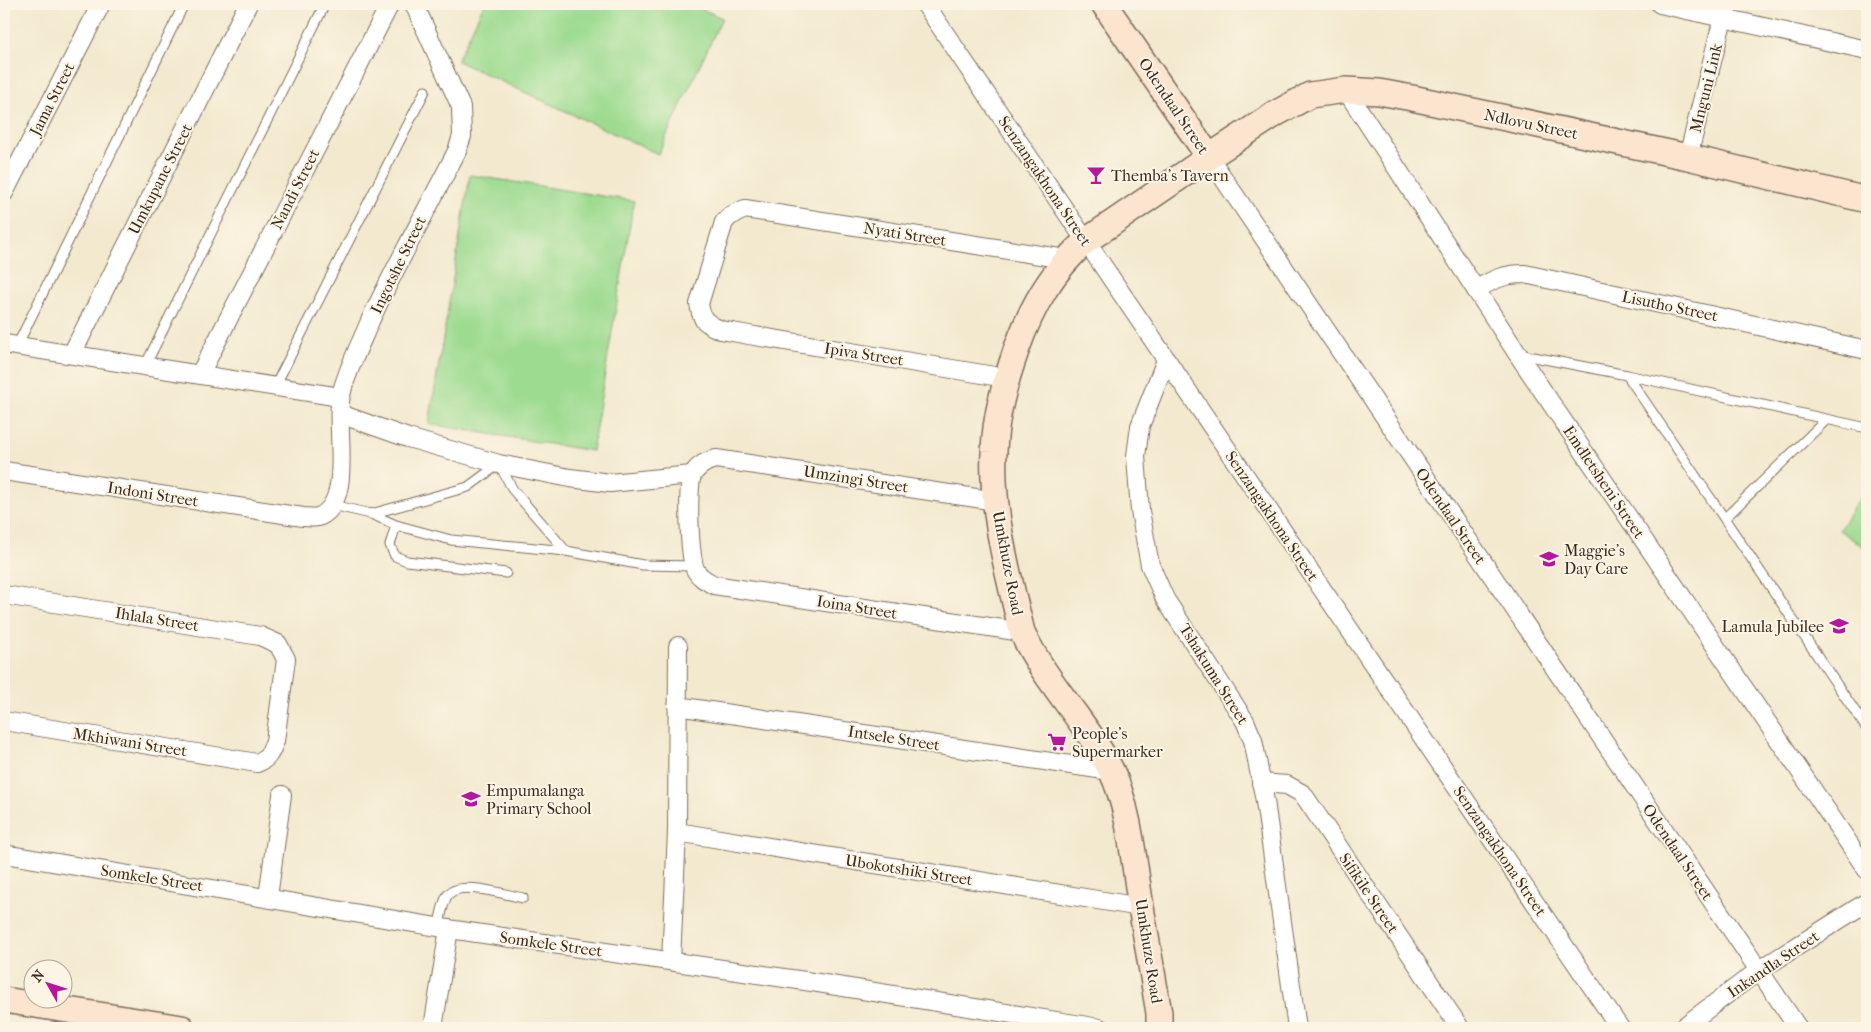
<svg xmlns="http://www.w3.org/2000/svg" width="1871" height="1032" font-family="'IM FELL French Canon',serif">
	<style>
		.green { fill: #9ddb90; stroke: #6c8257 }
		.lines { fill: none; stroke-linecap: round; stroke-linejoin: round }
		.lane-casing { stroke: #7b6d5c; stroke-width: 11 }
		.street-casing { stroke: #7b6d5c; stroke-width: 20 }
		.secondary-casing { stroke: #7b6d5c; stroke-width: 28 }
		.lane { stroke: #fff; stroke-width: 9 }
		.street { stroke: #fff; stroke-width: 18 }
		.secondary { stroke: #fbe5cf; stroke-width: 25 }
		.labels { text-anchor: middle; dominant-baseline: central; stroke-width: 4; stroke-linejoin: round; paint-order: stroke }
		.street-label { font-size: 16px; fill: #3b2a1e; stroke: #fcf5e5 }
		.poi-label { font-size: 16px; fill: #3b2a1e; stroke: #fcf5e5; text-anchor: start }
	</style>
	<rect width="100%" height="100%" fill="#fcf5e5"/>
	<filter id="ink" filterUnits="userSpaceOnUse"><feTurbulence type="fractalNoise" baseFrequency=".02" numOctaves="2"/><feDisplacementMap in="SourceGraphic" scale="10" xChannelSelector="R" yChannelSelector="G"/><feConvolveMatrix kernelMatrix="1 2 1 2 8 2 1 2 1" color-interpolation-filters="sRGB"/></filter>
	<filter id="wash" filterUnits="userSpaceOnUse"><feTurbulence type="fractalNoise" baseFrequency=".0096" numOctaves="4" result="noise"/><feDisplacementMap in="SourceGraphic" scale="20" xChannelSelector="R" yChannelSelector="G"/><feGaussianBlur stdDeviation="1.12" result="paint"/><feColorMatrix in="noise" values="0 0 0 0 0 0 0 0 0 0 0 0 0 0 0 0 0 1.4 0 .05"/><feComposite in="paint" operator="in"/></filter>
	<g filter="url(#wash)">
		<rect width="100%" height="100%" fill="#f3e9cf"/>
		<!-- green -->
		<g class="green">
			<path d="M484 4H691L722 18 658 154 457 61Z"/>
			<path d="M470 175 634 201 592 451 429 424Z"/>
			<path d="M1867 487V549L1839 530Z"/>
		</g>
	</g>
	<g filter="url(#ink)">
		<g class="lines">
			<!-- lane casing -->
			<g class="lane-casing">
				<g id="lane">
					<path d="M17 346 184 4"/>
					<path d="M1518 354 1627 375 1867 428"/>
					<path d="M145 366 325 4"/>
					<path d="M1627 375 1867 729"/>
					<path d="M275 386 425 91"/>
					<path d="M332 505 371 514 396 525 451 540 566 551 643 565 694 566"/>
					<path d="M371 514 468 487 499 464 513 490 566 551"/>
					<path d="M1725 518 1826 420"/>
					<path d="M396 525 390 545 395 556 407 561 506 573"/>
					<path d="M438 927C441 918 442 905 447 896 458 879 506 895 523 898"/>
				</g>
			</g>
			<!-- street casing -->
			<g class="street-casing">
				<g id="street">
					<path d="M925 4 1620 1028"/>
					<path d="M1660 4 1867 50"/>
					<path d="M1346 90 1517 353 1867 870"/>
					<path d="M1209 157 1798 1028"/>
					<path d="M1688 157 1723 18"/>
					<path d="M4 193 101 4"/>
					<path d="M1476 290C1493 279 1505 274 1525 274L1867 350"/>
					<path d="M4 344 340 397"/>
					<path d="M72 354 248 4"/>
					<path d="M1166 360 1140 426 1136 456 1140 511 1150 565 1165 599 1245 721 1253 740 1265 801 1297 1028"/>
					<path d="M200 374 390 4"/>
					<path d="M1006 378 749 335 721 330 712 326 704 320 701 313 699 304 724 222 730 216 745 209 1066 259"/>
					<path d="M340 414 408 438 499 464 570 478 610 483 692 475"/>
					<path d="M4 471 303 517C308 517 314 518 318 517 355 504 334 424 341 395 347 370 360 345 370 321 397 263 428 208 457 151L462 136 461 107 414 4"/>
					<path d="M996 501 716 459C707 461 697 466 692 476 687 488 689 560 696 571 700 578 707 581 714 585L1022 632"/>
					<path d="M4 595 260 636 278 644 286 659 275 741C271 752 268 759 257 763L4 721"/>
					<path d="M677 706 1111 771"/>
					<path d="M1261 783 1287 785 1303 794 1460 1028"/>
					<path d="M677 832 1141 907"/>
					<path d="M4 854 449 929 812 982 1100 1028"/>
					<path d="M268 897 282 795"/>
					<path d="M671 961 677 832 678 646"/>
					<path d="M433 1028 449 929"/>
					<path d="M1682 1028 1758 971 1867 902"/>
				</g>
			</g>
			<!-- secondary casing -->
			<g class="secondary-casing">
				<g id="secondary">
					<path d="M1104 4 1209 157"/>
					<path d="M4 1000 182 1028"/>
					<path d="M1159 1028V1013C1153 978 1147 943 1141 907 1134 865 1130 808 1111 770 1086 721 1045 682 1022 632 1008 574 991 512 994 452 995 416 1005 382 1017 348 1032 306 1052 271 1086 241L1209 157 1275 114 1310 95 1346 90 1379 92 1412 98 1688 157 1867 200"/>
				</g>
			</g>
			<!-- lane -->
			<use href="#lane" class="lane"/>
			<!-- street -->
			<use href="#street" class="street"/>
			<!-- secondary -->
			<use href="#secondary" class="secondary"/>
		</g>
	</g>
	<!-- icons -->
	<defs>
		<g id="bar-bare" transform="scale(1.5)"><path d="M-6-5H6L.8 .8V4.5H3.5V6h-7V4.5H-.8V.8Z" fill="#b5179e" stroke="#fcf5e5" stroke-width="2.5" paint-order="stroke"/></g>
		<g id="school-bare" transform="scale(1.5)"><path d="M0-5L7-2L0 1L-7-2ZM-4 1L0 2.5L4 1V4Q0 6-4 4Z" fill="#b5179e" stroke="#fcf5e5" stroke-width="2.5" paint-order="stroke"/></g>
		<g id="supermarket-bare" transform="scale(1.5)"><path d="M-6-5.5h2.5l.6 2H6L4.5 2H-2.5L-4.4-4H-6ZM-1.5 3.2a1.3 1.3 0 1 0 .1 0ZM3 3.2a1.3 1.3 0 1 0 .1 0Z" fill="#b5179e" stroke="#fcf5e5" stroke-width="2.5" paint-order="stroke"/></g>
	</defs>
	<g fill-rule="evenodd">
		<use href="#bar-bare" x="1096" y="175"/>
		<use href="#school-bare" x="1549" y="559"/>
		<use href="#school-bare" x="1839" y="626"/>
		<use href="#supermarket-bare" x="1057" y="742"/>
		<use href="#school-bare" x="471" y="799"/>
	</g>
	<g class="labels">
		<!-- street labels -->
		<g class="street-label">
			<text transform="translate(1706 88) rotate(-76)">Mnguni Link</text>
			<text transform="translate(52 99) rotate(-63)">Jama Street</text>
			<text transform="translate(1174 106) rotate(56)">Odendaal Street</text>
			<text transform="translate(1531 124) rotate(12)">Ndlovu Street</text>
			<text transform="translate(160 179) rotate(-63)">Umkupane Street</text>
			<text transform="translate(1045 181) rotate(56)">Senzangakhona Street</text>
			<text transform="translate(295 189) rotate(-63)">Nandi Street</text>
			<text transform="translate(905 234) rotate(9)">Nyati Street</text>
			<text transform="translate(398 265) rotate(-64)">Ingotshe Street</text>
			<text transform="translate(1670 306) rotate(12)">Lisutho Street</text>
			<text transform="translate(864 354) rotate(9)">Ipiva Street</text>
			<text transform="translate(856 479) rotate(9)">Umzingi Street</text>
			<text transform="translate(1604 482) rotate(56)">Emdletsheni Street</text>
			<text transform="translate(153 494) rotate(9)">Indoni Street</text>
			<text transform="translate(1272 516) rotate(56)">Senzangakhona Street</text>
			<text transform="translate(1451 516) rotate(56)">Odendaal Street</text>
			<text transform="translate(1008 563) rotate(79)">Umkhuze Road</text>
			<text transform="translate(857 607) rotate(9)">Ioina Street</text>
			<text transform="translate(157 619) rotate(9)">Ihlala Street</text>
			<text transform="translate(1214 674) rotate(58)">Tshakuma Street</text>
			<text transform="translate(894 738) rotate(9)">Intsele Street</text>
			<text transform="translate(130 742) rotate(9)">Mkhiwani Street</text>
			<text transform="translate(1500 851) rotate(56)">Senzangakhona Street</text>
			<text transform="translate(1678 852) rotate(56)">Odendaal Street</text>
			<text transform="translate(909 870) rotate(9)">Ubokotshiki Street</text>
			<text transform="translate(152 878) rotate(9)">Somkele Street</text>
			<text transform="translate(1369 893) rotate(56)">Sifikile Street</text>
			<text transform="translate(551 944) rotate(8)">Somkele Street</text>
			<text transform="translate(1149 951) rotate(81)">Umkhuze Road</text>
			<text transform="translate(1773 964) rotate(-34)">Inkandla Street</text>
		</g>
		<!-- poi labels -->
		<g class="poi-label">
			<text x="1111" y="175">Themba's Tavern</text>
			<text x="1564" y="550">Maggie's<tspan x="1564" dy="18">Day Care</tspan></text>
			<text x="1824" y="626" text-anchor="end">Lamula Jubilee</text>
			<text x="1072" y="733">People's<tspan x="1072" dy="18">Supermarker</tspan></text>
			<text x="486" y="790">Empumalanga<tspan x="486" dy="18">Primary School</tspan></text>
		</g>
	</g>
	<!-- margin -->
	<rect width="1871" height="1032" fill="none" stroke="#fcf5e5" stroke-width="20"/>
	<!-- north arrow -->
	<g transform="translate(48 984) rotate(309)"><circle r="24" fill="#fcf5e5" stroke="#afa495"/>
	<path d="M0-4L9 19L0 12L-9 19Z" fill="#b5179e"/>
	<text y="-8" font-size="14" font-weight="bold" text-anchor="middle" fill="#3b2a1e">N</text>
	</g>
</svg>
